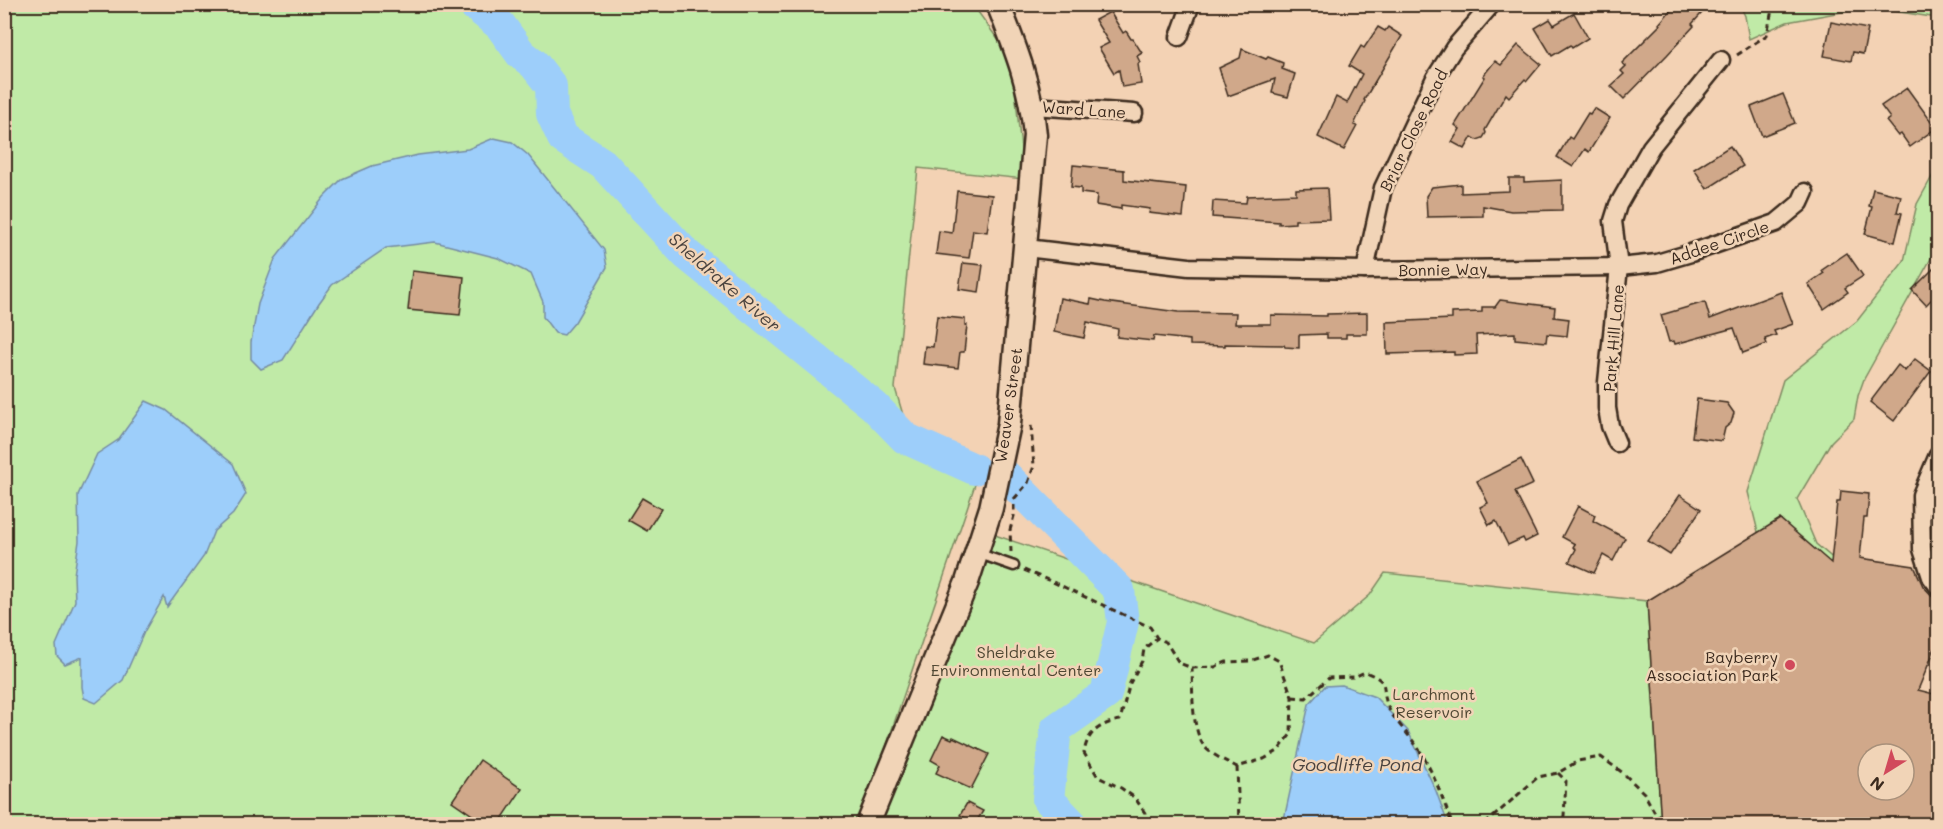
<svg xmlns="http://www.w3.org/2000/svg" width="1943" height="829" font-family="Mali,sans-serif">
	<style>
		.green { fill: #c0eaa7; stroke: #7e8a62; stroke-width: 1.5 }
		.water { fill: #9dcefa; stroke: #768ca2; stroke-width: 1.5 }
		.lines { fill: none; stroke-linecap: round; stroke-linejoin: round }
		.river { stroke: #9dcefa; stroke-width: 32 }
		.building { fill: #d0a88a; stroke: #3b2a1e; stroke-width: 1.5; fill-rule: evenodd }
		.lane-casing { stroke: #3b2a1e; stroke-width: 13 }
		.street-casing { stroke: #3b2a1e; stroke-width: 21 }
		.secondary-casing { stroke: #3b2a1e; stroke-width: 27 }
		.path { stroke: #3b2a1e; stroke-width: 3; stroke-dasharray: 6 4.5; stroke-linecap: butt }
		.lane { stroke: #f1d4b7; stroke-width: 8 }
		.street { stroke: #f1d4b7; stroke-width: 16 }
		.secondary { stroke: #f1d4b7; stroke-width: 22 }
		.poi-dot { fill: #d1495b; stroke: #f1d4b7; stroke-width: 2 }
		.labels { text-anchor: middle; dominant-baseline: central; stroke-width: 5; stroke-linejoin: round; paint-order: stroke }
		.street-label { font-size: 16px; fill: #3b2a1e; stroke: #f1d4b7 }
		.park-label { font-size: 16px; fill: #4f4733; stroke: #f1d4b7 }
		.poi-label { font-size: 16px; fill: #3b2a1e; stroke: #f1d4b7; text-anchor: end }
		.water-label { font-size: 18px; font-style: italic; fill: #4a433f; stroke: #f1d4b7 }
	</style>
	<rect width="100%" height="100%" fill="#f3d2b4"/>
	<filter id="ink" filterUnits="userSpaceOnUse"><feTurbulence type="fractalNoise" baseFrequency=".0167" numOctaves="2"/><feDisplacementMap in="SourceGraphic" scale="12" xChannelSelector="R" yChannelSelector="G"/><feConvolveMatrix kernelMatrix="1 2 1 2 8 2 1 2 1" color-interpolation-filters="sRGB"/></filter>
	<g filter="url(#ink)">
		<!-- green -->
		<g class="green">
			<path d="M5 5H973L1012 59 1024 179 918 168 895 388 906 425 984 458 860 824H5Z"/>
			<path d="M1740 5H1938V18L1869 7 1787 22 1749 39 1745 16Z"/>
			<path d="M1938 166V246L1864 379 1858 396 1854 419 1831 442 1797 499 1816 544 1842 566 1768 572 1748 492 1783 380 1857 321 1904 261 1917 204Z"/>
			<path d="M989 533 1314 643 1370 595 1385 573 1647 601 1661 824H879Z"/>
		</g>
		<!-- water -->
		<g class="water">
			<path d="M494 138 512 142 528 155 604 250 607 267 575 322 564 335 555 333 543 317V302L531 274 498 258 435 242 386 248 332 285 319 303 283 360 261 369 251 359V342L258 304 275 259 324 197 342 179 372 166 418 155 468 149Z"/>
			<path d="M146 401 166 410 233 464 246 494 233 514 214 531 204 556 167 607 164 597 144 632 123 680 96 703 84 698 82 687V657L65 664 57 656 56 645 75 601 74 575 79 541 78 495 97 454 118 440Z"/>
			<path d="M1342 685 1375 697 1408 731 1436 791 1448 824H1283L1309 704 1325 686Z"/>
		</g>
		<g class="lines">
			<!-- river -->
			<g class="river">
				<path d="M473 4 500 25 521 54 534 64 551 86 552 114 563 138 603 164 686 254 874 406 905 438 974 469"/>
				<path d="M1007 477 1119 590 1123 622 1106 694 1056 729 1048 799 1072 824"/>
			</g>
		</g>
		<!-- building -->
		<g class="building">
			<path d="M1676 4H1710L1692 24 1694 26 1667 55 1624 99 1611 86 1624 74 1621 71 1626 66 1622 63 1660 25 1659 24Z"/>
			<path d="M1110 12 1123 33 1126 31 1131 39H1133L1142 53 1137 56 1140 62 1138 64 1141 84 1122 87 1119 70 1114 73 1099 48 1109 43 1095 20Z"/>
			<path d="M1574 13 1588 38 1572 48 1570 45 1552 56 1535 28 1550 19 1554 25Z"/>
			<path d="M1831 22 1868 29 1863 54 1853 52 1851 61 1824 56Z"/>
			<path d="M1378 27 1385 31 1388 27 1402 36 1364 100 1365 101 1354 125 1357 126 1344 150 1318 137 1336 97 1347 103 1362 74 1349 66 1361 46 1364 48Z"/>
			<path d="M1518 45 1541 64 1527 81 1525 79 1509 97 1506 94 1485 130 1486 133 1483 138 1477 140 1472 137 1465 149 1452 142 1460 129 1455 125 1485 77 1483 76 1495 61 1501 65Z"/>
			<path d="M1242 49 1266 59 1268 57 1283 63 1282 69 1295 74 1288 97 1272 93 1275 79 1228 96 1219 68 1240 58Z"/>
			<path d="M1907 88 1936 128 1910 147 1901 134 1898 136 1886 121 1890 118 1881 106Z"/>
			<path d="M1783 94 1795 123 1762 136 1751 107Z"/>
			<path d="M1594 108 1610 118 1589 152 1585 149 1573 167 1557 157 1569 137 1572 139 1588 113 1590 114Z"/>
			<path d="M1730 146 1743 166 1707 189 1694 169Z"/>
			<path d="M1073 165 1124 170V180L1186 187 1183 217 1149 213 1150 209 1121 205V209L1096 205 1097 195 1081 193V188L1071 187Z"/>
			<path d="M1509 178H1524V182L1562 180V210L1511 211 1483 206V216L1427 217 1426 196 1432 187 1461 184V193L1509 191Z"/>
			<path d="M1327 188 1329 219 1295 220V223L1279 224V222L1212 217 1213 201 1246 203 1247 196 1296 194V189Z"/>
			<path d="M1873 189 1901 196 1897 212 1902 213 1895 242 1865 234 1872 207 1869 206Z"/>
			<path d="M957 191 992 195 987 232 973 230 969 258 936 254 939 231 952 233Z"/>
			<path d="M1847 253 1863 276 1845 288 1848 292 1824 309 1808 284 1824 273 1822 270Z"/>
			<path d="M963 263 983 265 979 292 959 289Z"/>
			<path d="M1938 264V293L1926 305 1912 290Z"/>
			<path d="M412 271 464 277 460 315 408 310Z"/>
			<path d="M1781 292 1793 324 1774 331 1776 335 1765 339 1767 344 1743 353 1734 328 1675 344 1674 341 1669 342 1661 315 1705 302 1710 319Z"/>
			<path d="M1060 298 1090 304 1091 299 1105 302 1178 312 1236 313 1235 324H1271V315L1327 316V314L1367 313V334H1346V338H1327V334L1299 335V348L1285 347 1284 345 1225 344V346L1190 345V340L1154 336 1153 341 1117 337 1118 329 1087 322 1084 338 1054 332Z"/>
			<path d="M1500 300 1555 307 1554 317 1569 319 1567 336 1547 334 1546 342 1515 339V333L1476 335 1477 354 1454 355V352L1387 354 1386 322 1452 319V313L1482 312V307H1495Z"/>
			<path d="M937 316 965 319V325H967L964 352H960L958 368 923 364 925 346 933 347Z"/>
			<path d="M1915 359 1931 371 1894 421 1870 402 1898 365 1905 371Z"/>
			<path d="M1697 399 1727 403 1734 413 1731 423 1725 428 1722 441 1692 437Z"/>
			<path d="M1521 459 1533 484 1515 492 1537 536 1525 542 1523 538 1508 545 1496 521 1489 525 1480 507 1488 503 1477 481Z"/>
			<path d="M1841 491 1869 494 1867 518H1864L1860 558 1914 566 1923 586 1938 602V641L1918 690 1938 695V825H1661L1647 601 1780 519 1831 563 1837 502H1840ZM1868 754H1904V790H1868Z"/>
			<path d="M1680 495 1701 509 1670 555 1648 541Z"/>
			<path d="M642 498 661 509 647 531 628 520Z"/>
			<path d="M1578 506 1595 515 1593 521 1625 538 1613 561 1603 555 1594 573 1569 562 1576 549 1573 547 1575 544 1562 537Z"/>
			<path d="M943 735 952 739 953 737 989 754 971 789 936 773 940 765 931 760Z"/>
			<path d="M480 760 522 789 498 825H487L452 801Z"/>
			<path d="M967 803 983 811 975 824 960 815Z"/>
		</g>
		<g class="lines">
			<!-- lane casing -->
			<g class="lane-casing">
				<path id="lane" d="M977 553 1014 566"/>
			</g>
			<!-- street casing -->
			<g class="street-casing">
				<g id="street">
					<path d="M1179 37 1191 4"/>
					<path d="M1033 106 1134 113"/>
					<path d="M1026 248 1189 267 1365 270 1619 267 1657 263 1691 253 1776 223 1800 203 1805 192"/>
					<path d="M1365 270 1383 188 1435 78 1454 48 1492 4"/>
					<path d="M1617 443 1610 426 1607 408V382L1619 267 1613 221 1618 205 1651 147 1721 60"/>
					<path d="M1938 455 1921 495 1922 549 1931 577 1938 586"/>
				</g>
			</g>
			<!-- secondary casing -->
			<g class="secondary-casing">
				<path id="secondary" d="M868 824 967 582 991 508 1009 424 1035 135C1031 87 1016 49 998 4"/>
			</g>
			<!-- path -->
			<g class="path">
				<path d="M1737 55 1767 35 1773 4"/>
				<path d="M1014 499 1028 483 1034 466 1031 425"/>
				<path d="M1011 552 1010 530 1014 516V505"/>
				<path d="M1024 570 1053 582 1150 627 1157 638 1166 642 1179 663 1192 668 1215 667 1226 662 1250 661 1268 655 1279 661 1292 697 1291 734 1278 751 1264 759 1237 767C1226 761 1208 754 1202 743 1191 723 1193 690 1192 668"/>
				<path d="M1292 697 1306 698 1329 678 1354 677 1365 672C1392 682 1380 687 1388 707 1393 719 1411 737 1418 748 1433 771 1443 799 1452 824"/>
				<path d="M1237 767 1239 824"/>
				<path d="M1558 773 1566 781 1564 816 1559 824"/>
				<path d="M1145 824V813L1135 798 1121 788 1098 777 1084 753C1087 732 1100 724 1120 720L1130 683 1142 661 1144 649 1157 638"/>
				<path d="M1485 824 1538 777 1558 773 1578 761 1601 757 1623 773 1644 793 1654 811 1668 824"/>
			</g>
			<!-- lane -->
			<use href="#lane" class="lane"/>
			<!-- street -->
			<use href="#street" class="street"/>
			<!-- secondary -->
			<use href="#secondary" class="secondary"/>
		</g>
	</g>
	<!-- markers -->
	<circle class="poi-dot" cx="1790" cy="665" r="6"/>
	<g class="labels">
		<!-- street labels -->
		<g class="street-label">
			<text transform="translate(1084 109) rotate(4)">Ward Lane</text>
			<text transform="translate(1413 130) rotate(-64)">Briar Close Road</text>
			<text transform="translate(1719 242) rotate(-19)">Addee Circle</text>
			<text transform="translate(1443 269) rotate(-1)">Bonnie Way</text>
			<text transform="translate(1613 338) rotate(-85)">Park Hill Lane</text>
			<text transform="translate(1008 405) rotate(-82)">Weaver Street</text>
		</g>
		<!-- park labels -->
		<g class="park-label">
			<text x="1016" y="651">Sheldrake<tspan x="1016" dy="18">Environmental Center</tspan></text>
			<text x="1434" y="693">Larchmont<tspan x="1434" dy="18">Reservoir</tspan></text>
		</g>
		<!-- poi labels -->
		<g class="poi-label">
			<text x="1778" y="656">Bayberry<tspan x="1778" dy="18">Association Park</tspan></text>
		</g>
		<!-- water labels -->
		<g class="water-label">
			<text transform="translate(725 282) rotate(41)">Sheldrake River</text>
			<text x="1357" y="764">Goodliffe Pond</text>
		</g>
	</g>
	<!-- margin -->
	<rect width="1943" height="829" fill="none" stroke="#f1d4b7" stroke-width="24"/>
	<rect x="12" y="12" width="1919" height="805" fill="none" stroke="#3b2a1e" stroke-width="2" filter="url(#ink)"/>
	<!-- north arrow -->
	<g transform="translate(1886 772) rotate(217)"><circle r="28" fill="#f1d4b7" stroke="#a8907a" stroke-width="1.5"/>
	<path d="M0-4.5L10 22L0 15L-10 22Z" fill="#d1495b"/>
	<text y="-9" font-size="16" font-weight="bold" text-anchor="middle" fill="#3b2a1e">N</text>
	</g>
</svg>
